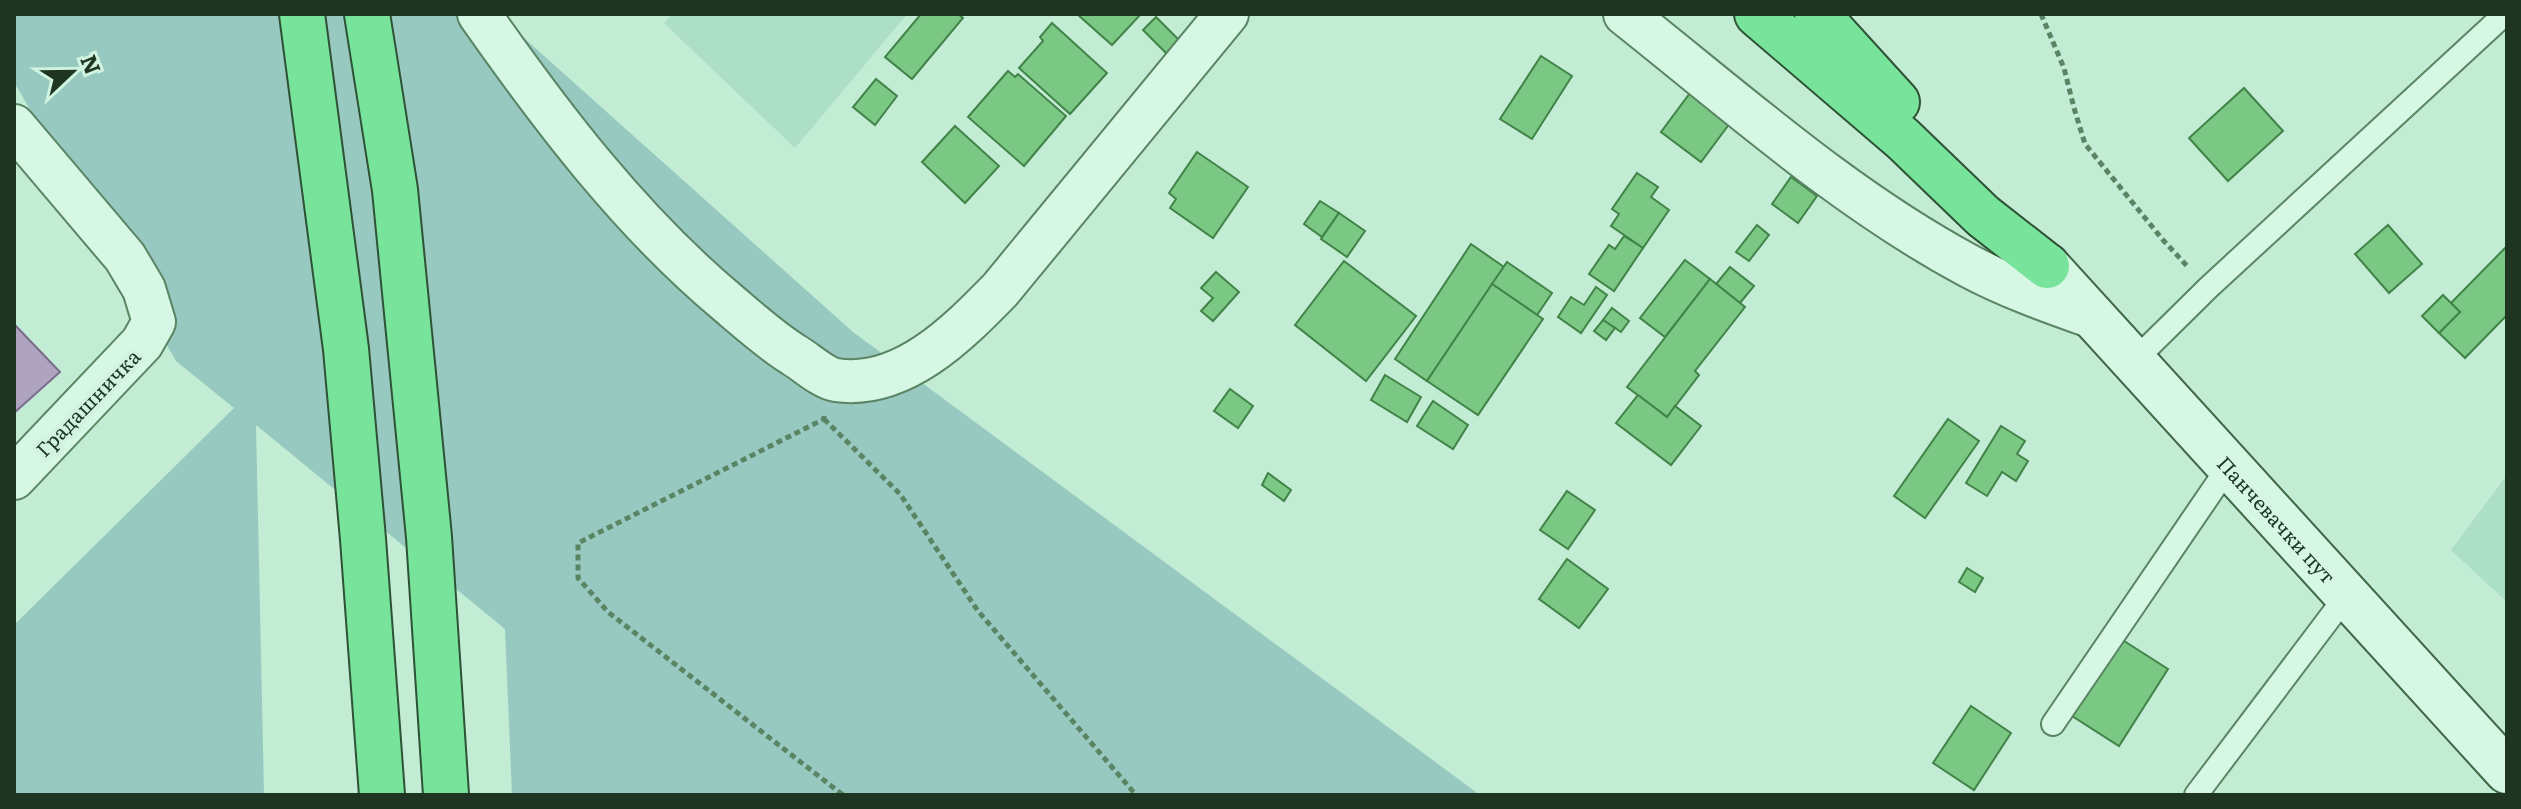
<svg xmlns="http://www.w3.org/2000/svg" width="2521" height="809" font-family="Literata,serif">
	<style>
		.farmland { fill: #addec7 }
		.green { fill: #97c9c0 }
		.water { fill: #afa4bf; stroke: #7a6c8c; stroke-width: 2 }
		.building { fill: #7ac883; stroke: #418348; stroke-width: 2 }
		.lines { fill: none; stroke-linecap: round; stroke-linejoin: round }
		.service-casing { stroke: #5a8564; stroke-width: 26 }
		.minor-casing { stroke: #5a8564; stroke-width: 46 }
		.secondary-casing { stroke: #3e6646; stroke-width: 48 }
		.trunk-casing { stroke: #2e5235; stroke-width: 48 }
		.path { stroke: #5a8564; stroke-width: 5; stroke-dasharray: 6 4; stroke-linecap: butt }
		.service { stroke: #d5f7e3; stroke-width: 22 }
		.minor { stroke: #d5f7e3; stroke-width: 42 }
		.secondary { stroke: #d5f7e3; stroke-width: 44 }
		.trunk { stroke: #78e39a; stroke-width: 44 }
		.labels { text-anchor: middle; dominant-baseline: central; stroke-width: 8; stroke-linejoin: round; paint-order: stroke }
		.street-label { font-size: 20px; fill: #1e3522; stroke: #d1f3e0 }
	</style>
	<rect width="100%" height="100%" fill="#c2ecd3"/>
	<!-- farmland -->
	<g class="farmland">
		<path d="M672 14H907L795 148 664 23Z"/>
		<path d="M2507 475V602L2451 550Z"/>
	</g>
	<!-- green -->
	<path class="green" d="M14 14H497L853 332 1480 795H512L505 629 256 425 264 795H14V625L234 408 176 361 14 82Z"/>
	<!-- water -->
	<path class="water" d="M14 324 60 372 14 413Z"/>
	<!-- building -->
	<g class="building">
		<path d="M921 14H958L963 18 912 79 885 57Z"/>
		<path d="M1077 14H1141L1112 45Z"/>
		<path d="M1156 17 1186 47 1173 60 1143 30Z"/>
		<path d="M1052 23 1107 73 1070 114 1019 68 1043 41 1040 37Z"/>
		<path d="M1541 56 1572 76 1532 139 1500 119Z"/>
		<path d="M1008 71 1015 77 1018 74 1066 116 1024 166 968 117Z"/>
		<path d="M876 79 897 96 875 125 853 107Z"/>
		<path d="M2244 88 2283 131 2228 181 2189 138Z"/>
		<path d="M1693 89 1733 119 1701 162 1661 132Z"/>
		<path d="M955 126 999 166 965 203 922 162Z"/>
		<path d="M1197 152 1248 187 1213 238 1170 208 1176 199 1169 193Z"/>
		<path d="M1637 173 1658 187 1651 197 1669 210 1643 248 1611 226 1619 214 1612 209Z"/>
		<path d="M1791 177 1817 196 1798 223 1772 204Z"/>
		<path d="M1320 201 1339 213 1322 237 1304 224Z"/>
		<path d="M1339 213 1365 231 1347 257 1321 239Z"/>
		<path d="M1757 225 1769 235 1749 261 1736 252Z"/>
		<path d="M2388 225 2422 264 2389 293 2355 254Z"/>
		<path d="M1624 236 1643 248 1614 291 1589 274 1609 245 1615 249Z"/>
		<path d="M1471 244 1504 267 1427 381 1395 359Z"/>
		<path d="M2507 246V315L2465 358 2439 333 2460 312 2451 303Z"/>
		<path d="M1685 260 1710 279 1665 337 1640 318Z"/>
		<path d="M1344 261 1416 316 1366 381 1295 325Z"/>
		<path d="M1507 262 1552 293 1537 315 1492 284Z"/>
		<path d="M1730 267 1754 286 1740 303 1716 284Z"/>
		<path d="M1216 272 1239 292 1213 321 1201 311 1213 298 1201 288Z"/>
		<path d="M1710 279 1745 307 1695 371 1699 375 1667 417 1627 387Z"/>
		<path d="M1492 284 1543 319 1478 415 1427 381Z"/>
		<path d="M1596 287 1607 295 1581 333 1558 317 1571 297 1584 305Z"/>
		<path d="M2443 295 2460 312 2439 333 2422 316Z"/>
		<path d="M1612 308 1629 321 1621 332 1603 320Z"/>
		<path d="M1603 320 1615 328 1606 340 1594 331Z"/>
		<path d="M1385 375 1421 397 1407 422 1371 400Z"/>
		<path d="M1230 389 1253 406 1238 428 1214 411Z"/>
		<path d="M1638 395 1667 417 1675 406 1701 426 1671 465 1616 423Z"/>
		<path d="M1433 401 1468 425 1453 449 1417 426Z"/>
		<path d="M1948 419 1979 441 1925 518 1894 496Z"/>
		<path d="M2001 426 2025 441 2017 454 2028 461 2016 481 2002 472 1987 496 1966 483Z"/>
		<path d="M1268 473 1291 490 1284 501 1262 485Z"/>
		<path d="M1567 491 1595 510 1568 549 1540 530Z"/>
		<path d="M1567 559 1608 589 1579 628 1539 599Z"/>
		<path d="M1967 568 1983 578 1975 592 1959 582Z"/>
		<path d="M2121 639 2168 669 2119 746 2072 716Z"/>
		<path d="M1971 706 2011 733 1974 790 1933 763Z"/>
	</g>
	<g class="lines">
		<!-- service casing -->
		<g class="service-casing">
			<g id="service">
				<path d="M2133 362 2208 288 2505 14"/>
				<path d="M2053 724 2229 466"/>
				<path d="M2196 795 2347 595"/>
			</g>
		</g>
		<!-- minor casing -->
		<g class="minor-casing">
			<g id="minor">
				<path d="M479 14C552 118 630 221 728 303 749 321 770 340 794 355 806 362 823 378 836 380 902 390 958 333 1000 290L1227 14"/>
				<path d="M1625 14C1736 102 1844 199 1969 266 2008 287 2051 302 2093 317"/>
				<path d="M14 126 125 257 144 289 154 322 142 343 14 478"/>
			</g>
		</g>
		<!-- secondary casing -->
		<g class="secondary-casing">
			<g id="secondary">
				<path id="s1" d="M2047 266 2507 771"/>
			</g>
		</g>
		<!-- trunk casing -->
		<g class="trunk-casing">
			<g id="trunk">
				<path d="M302 14 346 349 363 539 382 795"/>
				<path d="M367 14 395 190 429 537 446 795"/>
				<path d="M1757 14 1903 139 1983 216 2047 266"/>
				<path d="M1817 14 1897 102"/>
			</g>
		</g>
		<!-- path -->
		<g class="path">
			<path d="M2041 14 2064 68 2074 108 2085 144 2163 240 2188 267"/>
			<path d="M824 416V419L578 543V578L608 612 843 795"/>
			<path d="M824 419 900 494 978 611 1136 795"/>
		</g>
		<!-- service -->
		<use href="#service" class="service"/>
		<!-- minor -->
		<use href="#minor" class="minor"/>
		<!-- secondary -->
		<use href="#secondary" class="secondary"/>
		<!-- trunk -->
		<use href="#trunk" class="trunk"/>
	</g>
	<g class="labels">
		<!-- street labels -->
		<g class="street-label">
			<text transform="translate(87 402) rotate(-46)">Градашничка</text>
			<text stroke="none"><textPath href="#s1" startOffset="342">Панчевачки пут</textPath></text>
		</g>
	</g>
	<!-- border -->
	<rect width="2521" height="809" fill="none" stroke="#1e3522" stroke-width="32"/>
	<!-- north arrow -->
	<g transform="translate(72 72) rotate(68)" stroke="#d1f3e0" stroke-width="6" paint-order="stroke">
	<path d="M0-6L14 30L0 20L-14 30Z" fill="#1e3522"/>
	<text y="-12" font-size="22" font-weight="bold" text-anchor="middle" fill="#1e3522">N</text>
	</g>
</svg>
